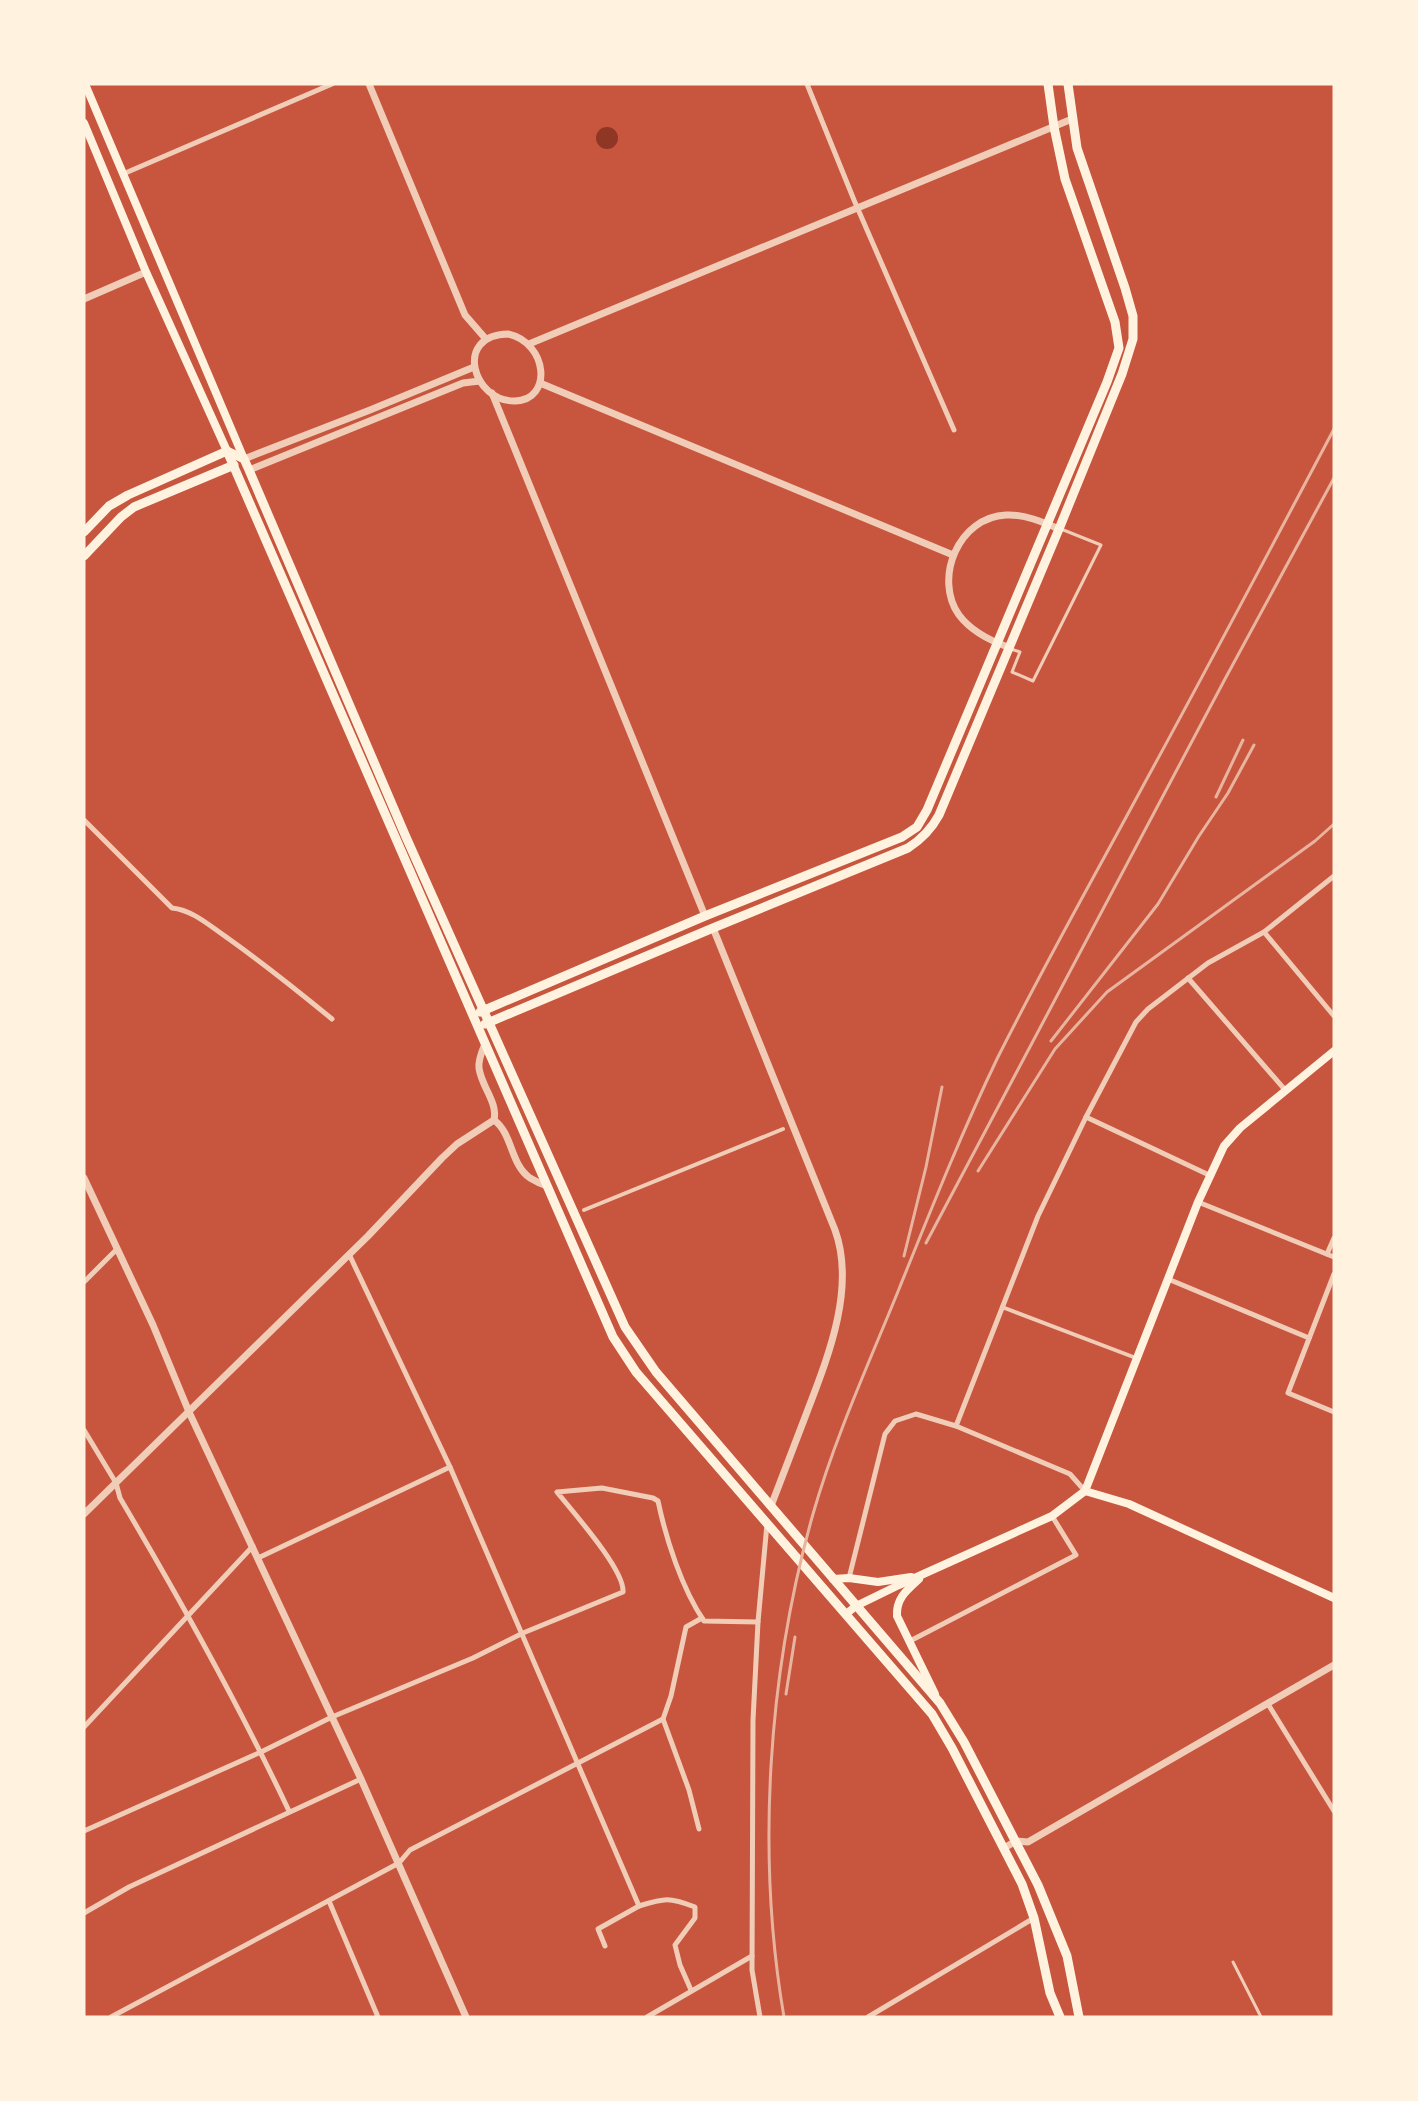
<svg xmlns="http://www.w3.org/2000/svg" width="1418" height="2101" font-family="'Open Sans',sans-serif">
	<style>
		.water { fill: #8f3625 }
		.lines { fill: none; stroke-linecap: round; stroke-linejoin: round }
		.service { stroke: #f1ccb7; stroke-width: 3 }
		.pedestrian { stroke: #f1ccb7; stroke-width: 4 }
		.minor { stroke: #f1ccb7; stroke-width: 5 }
		.tertiary { stroke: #f1ccb7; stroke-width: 7 }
		.secondary { stroke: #fff3e0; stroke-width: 8 }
		.primary { stroke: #fff3e0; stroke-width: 9 }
		.rail { stroke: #e9b49f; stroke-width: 3 }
	</style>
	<rect width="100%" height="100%" fill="#c8553d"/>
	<!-- water -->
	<circle class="water" cx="607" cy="138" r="11"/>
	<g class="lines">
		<!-- service -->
		<g class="service">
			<path d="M1011 649 1020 652 1012 672 1033 681 1101 545 1061 529"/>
			<path d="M1233 1962 1261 2017"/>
		</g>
		<!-- pedestrian -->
		<g class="pedestrian">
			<path d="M584 1210 783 1129"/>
			<path d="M1002 1307 1136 1358"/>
		</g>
		<!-- minor -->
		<g class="minor">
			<path d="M807 84 854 200 954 430"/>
			<path d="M123 174 332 84"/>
			<path d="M84 820 172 908C193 910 211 927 229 939 264 964 298 991 332 1019"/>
			<path d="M1264 932 1334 1016"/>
			<path d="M1188 978 1286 1091"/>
			<path d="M1086 1117 1209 1175"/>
			<path d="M1198 1202 1334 1257"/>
			<path d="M349 1254 450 1467 639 1906C665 1898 669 1897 695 1907V1918L675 1945 680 1965 691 1990"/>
			<path d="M1327 1254 1334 1238"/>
			<path d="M1334 1274 1288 1393 1334 1412"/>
			<path d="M1168 1279 1309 1338"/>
			<path d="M84 1282 117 1249"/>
			<path d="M956 1426 1038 1216 1086 1117 1136 1022 1148 1009 1208 963 1264 932 1334 876"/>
			<path d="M84 1430 116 1483 120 1498C181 1601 238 1703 289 1811"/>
			<path d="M258 1558 450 1467"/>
			<path d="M849 1578 885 1434 895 1421 916 1414 956 1426 1070 1474 1085 1491"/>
			<path d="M910 1641 1076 1555 1052 1516"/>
			<path d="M1268 1704 1334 1811"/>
			<path d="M663 1719 689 1790 699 1829"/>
			<path d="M84 1727 253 1546"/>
			<path d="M84 1831 261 1752 332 1717 473 1658 523 1633 623 1592C625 1570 572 1511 557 1492L602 1488 653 1498 658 1501C666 1539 682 1589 704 1621L758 1622"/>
			<path d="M329 1901 378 2017"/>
			<path d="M84 1913 129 1887 361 1779"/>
			<path d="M605 1946 598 1929 639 1906"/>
			<path d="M111 2017 399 1863 410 1850 663 1719 671 1696 686 1627 702 1618"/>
			<path d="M647 2017 752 1956"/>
			<path d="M760 2017 752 1970 753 1720 758 1622 767 1524"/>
			<path d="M868 2017 1034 1918"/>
		</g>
		<!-- tertiary -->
		<g class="tertiary">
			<path d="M369 84 465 315 485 338"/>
			<path d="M84 299 146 272"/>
			<path d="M508 334C548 343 553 400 515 401 473 402 453 335 508 334Z"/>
			<path d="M529 344 1072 119"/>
			<path d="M540 383 953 555"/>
			<path d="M492 393 705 916"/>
			<path d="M244 459 370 410 474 367"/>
			<path d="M249 470 463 383 480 381"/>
			<path d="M1008 647C991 641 971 631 959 615 933 578 959 517 1006 515 1024 514 1043 522 1059 529"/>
			<path d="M713 928 835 1230C856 1288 828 1357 807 1412 795 1443 783 1475 771 1506"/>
			<path d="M485 1044C482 1051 478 1060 479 1068 481 1086 498 1102 494 1120"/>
			<path d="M494 1120C513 1134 510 1164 530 1178 535 1181 541 1184 547 1186"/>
			<path d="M84 1178 153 1325 189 1412 361 1779 466 2017"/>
			<path d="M84 1514 368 1236 442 1158 457 1144 494 1120"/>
			<path d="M1004 1848 1016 1841 1028 1842 1334 1665"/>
		</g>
		<!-- secondary -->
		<g class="secondary">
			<path d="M85 84 244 459"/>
			<path d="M84 123 146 272 227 451"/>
			<path d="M1085 1491 1129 1504 1334 1598"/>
			<path d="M833 1579 849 1578 878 1582 911 1577"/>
			<path d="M919 1579C907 1590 896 1598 897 1616L935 1694"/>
			<path d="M846 1614 856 1606 899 1585 1052 1516 1085 1491 1198 1202 1224 1146 1240 1128 1334 1051"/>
		</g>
		<!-- primary -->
		<g class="primary">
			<path d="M227 451 244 459 249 470 406 837 625 1327 656 1372 940 1703 964 1742 1038 1885 1067 1956 1079 2017"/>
			<path d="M227 451 613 1337 636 1372 932 1714 952 1748 1022 1884 1034 1918 1050 1993 1060 2017"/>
			<path d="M84 532 109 506 128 495 227 451"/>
			<path d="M84 556 121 517 134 507 234 465"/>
			<path d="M480 1012 705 916 902 837 917 827 927 810 1107 382 1119 348 1115 322 1065 179 1054 127 1048 84"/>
			<path d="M485 1024 713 928 908 848C922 839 931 830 939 815L1059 529 1122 374 1133 339V316L1125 288 1077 148 1068 84"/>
		</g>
		<!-- rail -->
		<g class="rail">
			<path d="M1216 797 1243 740"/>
			<path d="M1051 1041 1158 904 1199 836 1228 793 1254 745"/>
			<path d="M978 1171 1055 1049 1107 992 1315 841 1334 824"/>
			<path d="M926 1243 1225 679 1334 478"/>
			<path d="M904 1256 926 1167 942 1087"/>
			<path d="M786 1694 795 1637"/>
			<path d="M784 2017C756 1854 768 1673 813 1514 835 1437 869 1363 899 1289 930 1212 961 1134 997 1059 1043 967 1094 877 1143 786 1208 667 1271 548 1334 429"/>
		</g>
	</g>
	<!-- border -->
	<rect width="1418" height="2101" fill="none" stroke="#fff3e0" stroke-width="171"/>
</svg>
